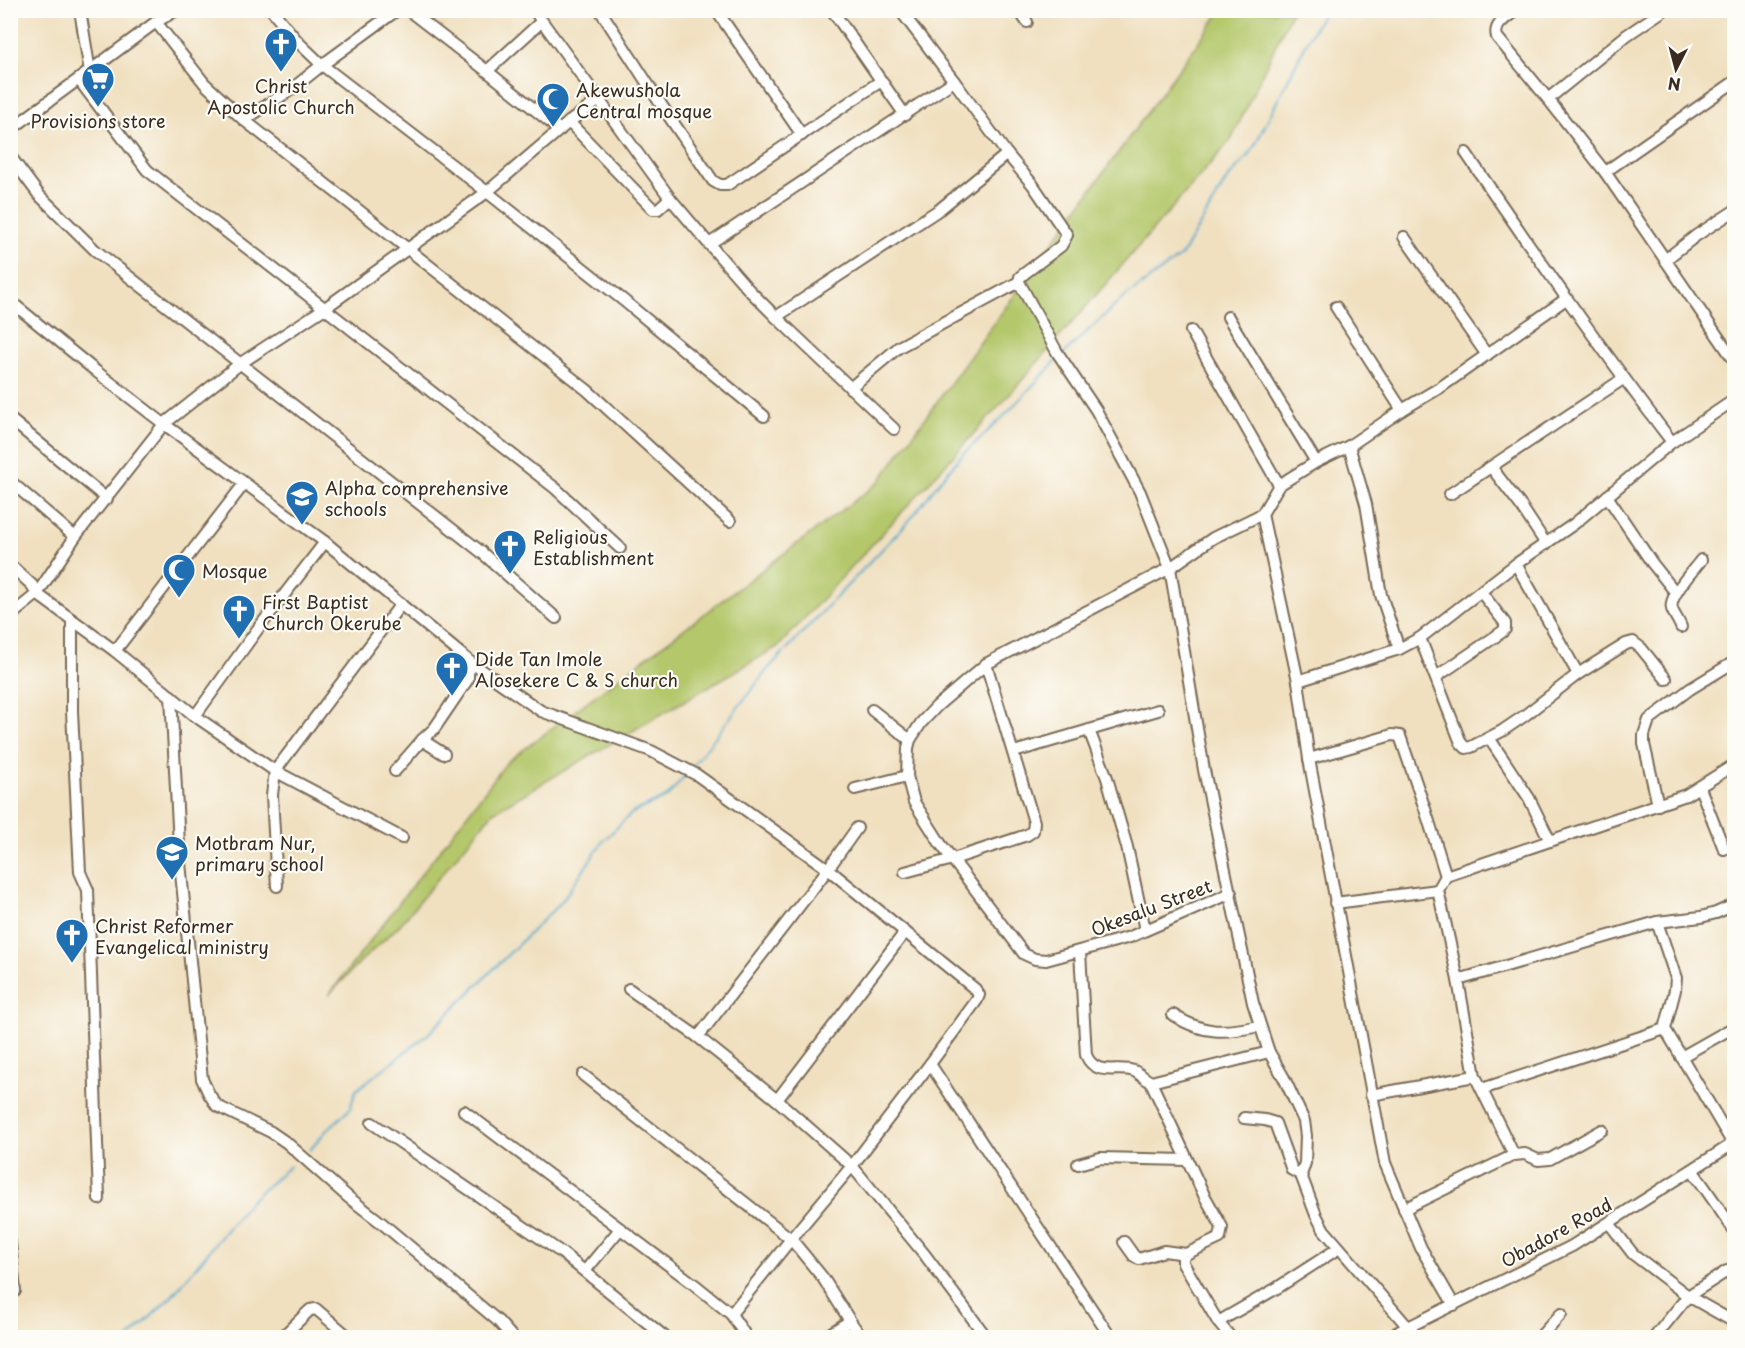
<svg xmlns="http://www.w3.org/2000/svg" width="1745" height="1348" font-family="'Playpen Sans',sans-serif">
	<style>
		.green { fill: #b4c76b; stroke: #787844; stroke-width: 1.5 }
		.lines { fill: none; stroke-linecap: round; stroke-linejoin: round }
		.stream { stroke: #4ca4c9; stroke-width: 2 }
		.minor-casing { stroke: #7a6a57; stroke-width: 14 }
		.minor { stroke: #fff; stroke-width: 10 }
		.labels { text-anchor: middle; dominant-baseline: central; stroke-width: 4.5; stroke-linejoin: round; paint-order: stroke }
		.poi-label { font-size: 18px; fill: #3b2a1e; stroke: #fdfcf7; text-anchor: start }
		.street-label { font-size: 18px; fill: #3b2a1e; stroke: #fdfcf7 }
	</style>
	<rect width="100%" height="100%" fill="#fdfcf7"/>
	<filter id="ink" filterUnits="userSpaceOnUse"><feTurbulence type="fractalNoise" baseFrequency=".0167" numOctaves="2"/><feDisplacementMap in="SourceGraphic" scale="12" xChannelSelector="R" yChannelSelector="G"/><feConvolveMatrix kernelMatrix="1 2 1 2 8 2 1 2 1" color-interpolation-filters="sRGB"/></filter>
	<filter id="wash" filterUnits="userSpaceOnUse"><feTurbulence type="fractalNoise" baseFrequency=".008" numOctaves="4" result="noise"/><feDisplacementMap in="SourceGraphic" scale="24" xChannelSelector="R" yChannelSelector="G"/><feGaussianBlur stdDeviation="1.35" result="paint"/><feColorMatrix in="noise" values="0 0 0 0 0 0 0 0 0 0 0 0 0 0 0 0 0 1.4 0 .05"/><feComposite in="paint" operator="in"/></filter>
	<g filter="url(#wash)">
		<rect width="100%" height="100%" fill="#f0e0c0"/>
		<!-- green -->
		<path class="green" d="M1221 11H1292L1231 140 1003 402 779 646 493 812 399 926 361 961 328 996 507 762 878 483Z"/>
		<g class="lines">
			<!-- stream -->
			<g class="stream">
				<path d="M1063 354 1121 300 1181 256 1226 181 1252 151 1311 34 1325 10"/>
				<path d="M691 768 767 670 909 521 943 477 963 454 1002 418 1057 360"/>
				<path d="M310 1150 326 1131 350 1109 356 1090 427 1035 562 901 604 840 632 813 668 796 687 773"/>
				<path d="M129 1338 172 1296 251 1200 290 1166"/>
			</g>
		</g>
	</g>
	<g filter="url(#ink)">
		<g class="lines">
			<!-- minor casing -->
			<g class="minor-casing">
				<g id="minor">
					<path d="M80 10 90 72"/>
					<path d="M272 10 298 42 322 65 487 192 623 300 764 416"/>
					<path d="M408 10 487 71 560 130"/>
					<path d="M534 10 670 198 709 244 954 81 900 10"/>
					<path d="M600 10 662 106 713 181 720 185H727L881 81"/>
					<path d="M716 10 802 135"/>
					<path d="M832 10 905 115"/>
					<path d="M1019 10 1027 22"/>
					<path d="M1516 10C1507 18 1493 24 1497 37L1548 99 1605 172 1734 360"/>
					<path d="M156 22 205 84 244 120 587 390 730 521"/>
					<path d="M487 71 541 22"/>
					<path d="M79 80 147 170 555 488 620 548"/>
					<path d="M954 81 1007 154 1033 185 1067 235 1061 246 1025 273 1020 277 1019 282 1057 352 1096 410 1140 492 1170 568 1204 770 1253 1003 1269 1052 1284 1078 1304 1121 1306 1136 1305 1163 1301 1175 1316 1215 1324 1230 1408 1327"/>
					<path d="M1548 99 1627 35 1664 10"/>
					<path d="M244 120 292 89 322 65 397 10"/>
					<path d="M569 122 653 209H658L670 198"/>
					<path d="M10 130 156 22 177 10"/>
					<path d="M1466 153C1533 251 1600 348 1672 442"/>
					<path d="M10 156 39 195 95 250 480 551 556 618"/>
					<path d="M1605 172 1734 82"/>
					<path d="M1404 237 1487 355"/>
					<path d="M709 244 749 290 776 317 894 429"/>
					<path d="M1665 260 1697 235 1734 211"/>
					<path d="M10 301 97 372 164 424 325 542 473 664 541 711 651 751 697 775 828 869 975 989 979 995 977 1000 930 1064 852 1166 791 1239 731 1314"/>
					<path d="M1336 307 1402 410"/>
					<path d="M776 317 940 209 1007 154"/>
					<path d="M1228 317 1316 462"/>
					<path d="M1191 331 1279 485"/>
					<path d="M850 388 899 347 1019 282"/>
					<path d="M10 419 107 499"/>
					<path d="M1349 446 1366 504 1381 595 1399 649"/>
					<path d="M1491 467 1521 506 1546 544"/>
					<path d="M10 481 75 537"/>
					<path d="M1450 494 1623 379"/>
					<path d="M1607 496 1652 563 1676 593"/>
					<path d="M1262 514 1298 681 1309 759 1385 1163 1421 1248 1454 1305"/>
					<path d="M1516 564 1578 674"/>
					<path d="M10 565 32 585 37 594 115 651 195 716 275 771 402 838"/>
					<path d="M10 616 37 594 75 537 164 424 241 363 325 308 487 192 569 122 598 101"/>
					<path d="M72 621V711L80 872 88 890 99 1199"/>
					<path d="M1681 627C1679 621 1674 615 1672 609 1668 596 1693 571 1701 560"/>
					<path d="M1420 638 1461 743 1466 748 1471 747 1502 731 1524 716 1578 674 1626 644 1633 642 1641 648 1666 679"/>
					<path d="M115 651 244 484"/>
					<path d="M1436 677 1502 632 1505 629V623L1481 592"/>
					<path d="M1298 681 1399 649 1420 638 1516 564 1574 524 1672 442 1734 400"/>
					<path d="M171 696 180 863 202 1079 209 1094 217 1106 271 1132 287 1143 348 1197 383 1224 498 1321 513 1338"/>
					<path d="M872 710 910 740"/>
					<path d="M195 716 257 630 325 542"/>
					<path d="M1089 730 1107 778 1127 847 1145 930"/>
					<path d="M1489 738 1529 798 1550 841"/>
					<path d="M422 740 444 754"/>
					<path d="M1014 752 1158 710"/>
					<path d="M1309 759 1392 735 1400 736 1425 809 1446 876"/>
					<path d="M395 771 422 740 434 729 468 679V672L473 664"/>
					<path d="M1700 788 1724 849"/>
					<path d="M855 789 907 776"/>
					<path d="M1658 805 1644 744V735L1649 720 1690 689 1734 662"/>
					<path d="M905 872 953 859 1027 835 1033 831 1034 822 986 664"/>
					<path d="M277 886 272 795 275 771 401 604"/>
					<path d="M1231 893 1130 937 1046 960 1035 959 1024 954 940 843 914 802 907 776 908 748 910 740 921 723 937 706 986 664 1170 568 1213 538 1262 514 1279 485 1316 462 1349 446 1402 410 1441 387 1566 299"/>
					<path d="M1335 903 1438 890"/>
					<path d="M1657 922 1676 978 1675 990 1665 1029 1733 1144"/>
					<path d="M1080 952 1086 1055C1096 1078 1117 1065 1134 1071 1139 1073 1145 1079 1151 1082L1269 1052"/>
					<path d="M1458 980 1657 922 1701 917 1716 913 1734 905"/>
					<path d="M629 989 698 1037 777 1100 852 1166 925 1255 987 1338"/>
					<path d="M1173 1015C1204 1035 1225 1033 1260 1026"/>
					<path d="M698 1037 828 869 857 828"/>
					<path d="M1681 1057 1734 1027"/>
					<path d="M930 1064 1111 1338"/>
					<path d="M583 1075 791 1239 823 1278 850 1321 862 1338"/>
					<path d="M1151 1082 1204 1195 1222 1227 1220 1238 1186 1254 1183 1258V1263L1218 1322 1231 1338"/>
					<path d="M1482 1089 1665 1029"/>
					<path d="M1371 1095 1475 1076"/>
					<path d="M777 1100 905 932"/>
					<path d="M464 1111 695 1285 731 1314 747 1338"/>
					<path d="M1244 1118 1265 1120 1275 1123 1292 1170 1301 1175"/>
					<path d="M372 1123 562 1253 666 1338"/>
					<path d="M1514 1155 1475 1076 1458 980 1438 890 1446 876 1686 795 1734 765"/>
					<path d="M1078 1164 1100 1158 1187 1160"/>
					<path d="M1693 1171 1734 1230"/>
					<path d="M1404 1209 1514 1155 1525 1154 1538 1160 1550 1159 1602 1130"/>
					<path d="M1609 1223 1633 1254 1688 1296 1734 1322"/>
					<path d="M1124 1242 1134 1256 1139 1259 1164 1251 1186 1254"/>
					<path d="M10 1243 15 1291"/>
					<path d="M585 1271 620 1229"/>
					<path d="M1218 1322 1277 1288 1339 1248"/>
					<path d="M281 1338 310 1310 316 1309 350 1338"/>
					<path d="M823 1338 850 1321"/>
					<path d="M1386 1338 1572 1246 1734 1143"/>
					<path d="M1539 1338 1561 1314"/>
					<path d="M1654 1338 1688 1296 1727 1271"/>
				</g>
			</g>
			<!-- minor -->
			<use href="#minor" class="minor"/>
		</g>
	</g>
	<!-- icons -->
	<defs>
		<g id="church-pin" transform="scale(1.725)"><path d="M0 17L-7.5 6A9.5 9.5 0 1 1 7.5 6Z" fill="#1f6fb2" stroke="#fdfcf7"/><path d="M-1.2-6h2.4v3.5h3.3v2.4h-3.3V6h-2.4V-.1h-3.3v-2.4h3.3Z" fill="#fff"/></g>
		<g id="supermarket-pin" transform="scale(1.725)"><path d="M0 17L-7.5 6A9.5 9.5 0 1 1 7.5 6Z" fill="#1f6fb2" stroke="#fdfcf7"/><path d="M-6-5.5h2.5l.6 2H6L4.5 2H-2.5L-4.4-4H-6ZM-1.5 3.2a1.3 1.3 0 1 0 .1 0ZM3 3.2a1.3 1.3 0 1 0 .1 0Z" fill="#fff"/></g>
		<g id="mosque-pin" transform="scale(1.725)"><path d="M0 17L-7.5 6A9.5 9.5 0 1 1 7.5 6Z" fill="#1f6fb2" stroke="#fdfcf7"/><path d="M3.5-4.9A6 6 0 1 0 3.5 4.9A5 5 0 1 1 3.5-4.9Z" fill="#fff"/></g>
		<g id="school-pin" transform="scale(1.725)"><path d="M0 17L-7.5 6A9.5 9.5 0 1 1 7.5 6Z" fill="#1f6fb2" stroke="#fdfcf7"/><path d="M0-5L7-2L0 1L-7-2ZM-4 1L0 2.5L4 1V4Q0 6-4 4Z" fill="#fff"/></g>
	</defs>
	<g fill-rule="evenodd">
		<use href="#church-pin" x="281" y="44"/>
		<use href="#supermarket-pin" x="98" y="79"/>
		<use href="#mosque-pin" x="553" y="99"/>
		<use href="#school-pin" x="302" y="497"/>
		<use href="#church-pin" x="510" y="546"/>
		<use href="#mosque-pin" x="179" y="570"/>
		<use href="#church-pin" x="239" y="611"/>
		<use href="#church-pin" x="452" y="668"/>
		<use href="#school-pin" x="172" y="852"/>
		<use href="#church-pin" x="72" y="935"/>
	</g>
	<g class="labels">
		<!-- poi labels -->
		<g class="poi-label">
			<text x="281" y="85" text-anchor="middle">Christ<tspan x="281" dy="21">Apostolic Church</tspan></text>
			<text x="576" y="89">Akewushola<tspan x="576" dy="21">Central mosque</tspan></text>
			<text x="98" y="120" text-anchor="middle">Provisions store</text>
			<text x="325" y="487">Alpha comprehensive<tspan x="325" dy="21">schools</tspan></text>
			<text x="533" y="536">Religious<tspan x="533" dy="21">Establishment</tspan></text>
			<text x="202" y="570">Mosque</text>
			<text x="262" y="601">First Baptist<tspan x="262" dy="21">Church Okerube</tspan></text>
			<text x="475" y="658">Dide Tan Imole<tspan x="475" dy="21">Alosekere C &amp; S church</tspan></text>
			<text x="195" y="842">Motbram Nur,<tspan x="195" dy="21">primary school</tspan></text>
			<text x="95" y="925">Christ Reformer<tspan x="95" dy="21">Evangelical ministry</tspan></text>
		</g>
		<!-- street labels -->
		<g class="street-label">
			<text transform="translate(1151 907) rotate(-21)">Okesalu Street</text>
			<text transform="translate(1556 1232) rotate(-29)">Obadore Road</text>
		</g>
	</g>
	<!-- margin -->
	<rect width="1745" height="1348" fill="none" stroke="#fdfcf7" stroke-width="36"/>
	<!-- north arrow -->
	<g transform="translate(1676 69) rotate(186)" stroke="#fdfcf7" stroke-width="4.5" paint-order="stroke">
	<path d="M0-4.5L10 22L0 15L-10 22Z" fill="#3b2a1e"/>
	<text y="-9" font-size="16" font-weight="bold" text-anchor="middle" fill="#3b2a1e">N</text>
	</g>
</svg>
